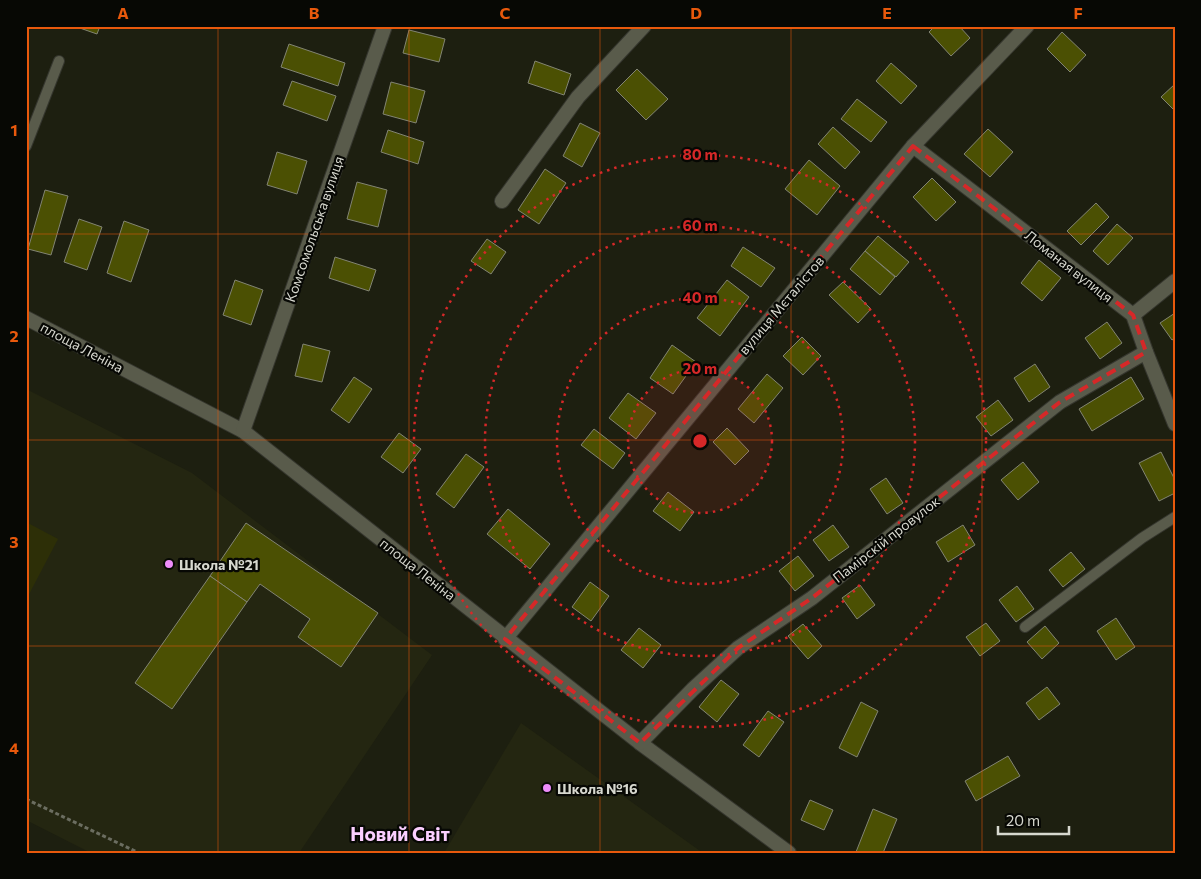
<svg xmlns="http://www.w3.org/2000/svg" width="1201" height="879" font-family="Commissioner,sans-serif">
	<style>
		.built { fill: #242611 }
		.green { fill: #2d2f07 }
		.building { fill: #4b5003; stroke: #828473 }
		.lines { fill: none; stroke-linecap: round; stroke-linejoin: round }
		.service-casing { stroke: #35362e; stroke-width: 12 }
		.minor-casing { stroke: #35362e; stroke-width: 16 }
		.path { stroke: #6b6d60; stroke-width: 3; stroke-dasharray: 4 2.5; stroke-linecap: butt }
		.service { stroke: #595b4b; stroke-width: 10 }
		.minor { stroke: #595b4b; stroke-width: 14 }
		.marked { fill: none; stroke: #d62828; stroke-width: 4; stroke-dasharray: 10 6; stroke-linejoin: round }
		.grid { fill: none; stroke: #e8590c; stroke-width: 1; stroke-opacity: 0.55 }
		.ring { fill: none; stroke: #d62828; stroke-width: 2.5; stroke-dasharray: 2.5 5 }
		.poi-dot { fill: #ed8cf9; stroke: #070804; stroke-width: 2 }
		.labels { text-anchor: middle; dominant-baseline: central; stroke-width: 4.5; stroke-linejoin: round; paint-order: stroke }
		.street-label { font-size: 14px; fill: #d7d8cf; stroke: #070804 }
		.poi-label { font-size: 14px; font-weight: bold; fill: #d7d8cf; stroke: #070804; text-anchor: start }
		.district-label { font-size: 19px; font-weight: bold; fill: #fbcfff; stroke: #070804 }
		.centre { fill: #d62828; stroke: #070804; stroke-width: 2.5 }
		.ring-label { font-size: 15px; text-anchor: middle; font-weight: bold; fill: #d62828; stroke: #070804; stroke-width: 4.5; stroke-linejoin: round; paint-order: stroke }
		.neatline { fill: none; stroke: #e8590c; stroke-width: 2 }
		.grid-label { font-size: 16px; text-anchor: middle; font-weight: bold; fill: #e8590c }
	</style>
	<rect width="100%" height="100%" fill="#1d1f10"/>
	<!-- built -->
	<g class="built">
		<path d="M26 389 192 473 432 655 299 853H91L26 820Z"/>
		<path d="M521 723 703 853H444Z"/>
	</g>
	<!-- green -->
	<path class="green" d="M26 522 58 539 26 600Z"/>
	<!-- building -->
	<g class="building">
		<path d="M74 26H100L97 34Z"/>
		<path d="M935 26H959L970 38 951 56 929 32Z"/>
		<path d="M409 30 445 39 439 62 403 53Z"/>
		<path d="M1062 32 1086 55 1070 72 1047 49Z"/>
		<path d="M289 44 345 63 338 86 281 67Z"/>
		<path d="M535 61 571 74 564 95 528 83Z"/>
		<path d="M891 63 917 86 901 104 876 81Z"/>
		<path d="M637 69 668 99 646 120 616 90Z"/>
		<path d="M292 81 336 96 327 121 283 105Z"/>
		<path d="M391 82 425 91 416 123 383 114Z"/>
		<path d="M1175 84V111L1161 97Z"/>
		<path d="M857 99 887 122 871 142 841 119Z"/>
		<path d="M580 123 600 133 582 167 563 156Z"/>
		<path d="M833 127 860 152 845 169 818 144Z"/>
		<path d="M988 129 1013 152 990 177 964 154Z"/>
		<path d="M388 130 424 142 418 164 381 152Z"/>
		<path d="M277 152 307 161 297 194 267 185Z"/>
		<path d="M809 160 840 186 817 215 785 189Z"/>
		<path d="M545 169 566 183 539 224 518 210Z"/>
		<path d="M932 178 956 202 936 221 913 197Z"/>
		<path d="M357 182 387 190 378 227 347 219Z"/>
		<path d="M45 190 68 196 51 255 28 249Z"/>
		<path d="M1096 203 1109 217 1081 245 1067 231Z"/>
		<path d="M79 219 102 227 87 270 64 262Z"/>
		<path d="M124 221 149 230 131 282 107 273Z"/>
		<path d="M1117 224 1133 238 1108 265 1093 251Z"/>
		<path d="M878 236 909 262 896 277 865 251Z"/>
		<path d="M487 239 506 252 491 274 471 261Z"/>
		<path d="M743 247 775 268 761 287 731 266Z"/>
		<path d="M865 251 895 277 880 295 850 269Z"/>
		<path d="M335 257 376 270 369 291 329 278Z"/>
		<path d="M1039 260 1061 278 1042 301 1021 283Z"/>
		<path d="M235 280 263 290 251 325 223 315Z"/>
		<path d="M727 280 749 297 720 336 697 318Z"/>
		<path d="M843 282 871 309 858 323 829 295Z"/>
		<path d="M1175 313V338L1172 340 1160 323Z"/>
		<path d="M1107 322 1122 343 1100 359 1085 338Z"/>
		<path d="M802 337 821 356 803 375 783 356Z"/>
		<path d="M303 344 330 351 322 382 295 376Z"/>
		<path d="M672 345 696 362 673 394 650 378Z"/>
		<path d="M1035 364 1050 387 1029 402 1014 378Z"/>
		<path d="M767 374 783 388 754 423 738 409Z"/>
		<path d="M354 377 372 389 349 423 331 410Z"/>
		<path d="M1131 377 1144 399 1092 431 1079 409Z"/>
		<path d="M628 393 656 413 636 439 609 418Z"/>
		<path d="M998 400 1013 420 991 436 976 417Z"/>
		<path d="M727 428 749 451 735 465 713 442Z"/>
		<path d="M594 429 625 453 613 469 581 445Z"/>
		<path d="M399 433 421 449 403 473 381 457Z"/>
		<path d="M1161 452 1175 480V493L1159 501 1139 463Z"/>
		<path d="M466 454 484 467 454 508 436 494Z"/>
		<path d="M1023 462 1039 482 1018 500 1001 480Z"/>
		<path d="M886 478 903 503 887 514 870 489Z"/>
		<path d="M668 492 694 512 680 531 653 511Z"/>
		<path d="M508 509 550 544 530 569 487 534Z"/>
		<path d="M246 523 378 613 341 667 298 637 310 619 260 584 247 602 210 576Z"/>
		<path d="M833 525 849 547 829 561 813 540Z"/>
		<path d="M963 525 975 545 948 562 936 542Z"/>
		<path d="M1071 552 1085 569 1063 587 1049 570Z"/>
		<path d="M798 556 814 576 795 591 779 571Z"/>
		<path d="M210 576 247 602 172 709 135 683Z"/>
		<path d="M590 582 609 596 591 621 572 607Z"/>
		<path d="M860 585 875 605 857 619 842 598Z"/>
		<path d="M1017 586 1034 609 1016 622 999 600Z"/>
		<path d="M1116 618 1135 647 1116 660 1097 631Z"/>
		<path d="M986 623 1000 641 980 656 966 637Z"/>
		<path d="M803 624 822 646 808 659 788 636Z"/>
		<path d="M1045 626 1059 643 1042 659 1027 642Z"/>
		<path d="M639 628 661 645 643 668 621 650Z"/>
		<path d="M721 680 739 694 717 722 699 707Z"/>
		<path d="M1047 687 1060 704 1039 720 1026 703Z"/>
		<path d="M861 702 878 711 857 757 839 748Z"/>
		<path d="M768 711 784 722 759 757 743 745Z"/>
		<path d="M1008 756 1020 776 976 801 965 781Z"/>
		<path d="M810 800 833 810 824 830 801 820Z"/>
		<path d="M873 809 897 819 883 853H858L856 852Z"/>
	</g>
	<g class="lines">
		<!-- service casing -->
		<g class="service-casing">
			<g id="service">
				<path d="M26 146 59 61"/>
				<path d="M1025 627 1142 538 1175 517"/>
			</g>
		</g>
		<!-- minor casing -->
		<g class="minor-casing">
			<g id="minor">
				<path d="M913 146 1133 315 1146 352 1175 424"/>
				<path d="M502 201 578 97 644 26"/>
				<path d="M1133 315 1175 281"/>
				<path d="M26 318 243 431 640 743 789 853"/>
				<path d="M243 431 385 26"/>
				<path d="M505 639 913 146 1027 26"/>
				<path d="M640 743 693 689 738 648 812 598 1060 402 1146 352"/>
			</g>
		</g>
		<!-- path -->
		<path class="path" d="M26 799 139 853"/>
		<!-- service -->
		<use href="#service" class="service"/>
		<!-- minor -->
		<use href="#minor" class="minor"/>
	</g>
	<!-- marked area -->
	<path class="marked" d="M913 146 1133 315 1146 352 1060 402 812 598 738 648 640 743 505 639Z"/>
	<!-- grid -->
	<path class="grid" d="M218 26V853M409 26V853M600 26V853M791 26V853M982 26V853M26 234H1175M26 440H1175M26 646H1175"/>
	<!-- distance rings -->
	<circle cx="700" cy="441" r="72" fill="#d62828" fill-opacity=".12"/>
	<g class="ring">
		<circle cx="700" cy="441" r="72"/>
		<circle cx="700" cy="441" r="143"/>
		<circle cx="700" cy="441" r="215"/>
		<circle cx="700" cy="441" r="286"/>
	</g>
	<!-- markers -->
	<g class="poi-dot">
		<circle cx="169" cy="564" r="5"/>
		<circle cx="547" cy="788" r="5"/>
	</g>
	<g class="labels">
		<!-- street labels -->
		<g class="street-label">
			<text transform="translate(314 229) rotate(-71)">Комсомольська вулиця</text>
			<text transform="translate(1069 266) rotate(38)">Ломаная вулиця</text>
			<text transform="translate(781 305) rotate(-50)">вулиця Мєталістов</text>
			<text transform="translate(82 347) rotate(28)">площа Леніна</text>
			<text transform="translate(886 539) rotate(-38)">Памірскій провулок</text>
			<text transform="translate(418 569) rotate(38)">площа Леніна</text>
		</g>
		<!-- poi labels -->
		<g class="poi-label">
			<text x="179" y="564">Школа №21</text>
			<text x="557" y="788">Школа №16</text>
		</g>
		<!-- district labels -->
		<g class="district-label">
			<text x="400" y="833">Новий Світ</text>
		</g>
	</g>
	<circle cx="700" cy="441" r="8" class="centre"/>
	<g class="ring-label">
		<text x="700" y="160">80 m</text>
		<text x="700" y="231">60 m</text>
		<text x="700" y="303">40 m</text>
		<text x="700" y="374">20 m</text>
	</g>
	<!-- border -->
	<rect width="1201" height="879" fill="none" stroke="#070804" stroke-width="55"/>
	<!-- scale -->
	<path d="M998 826v8h71v-8" fill="none" stroke="#d7d8cf" stroke-width="2.5"/>
	<text x="1006" y="826" font-size="15" fill="#d7d8cf" stroke="#070804" stroke-width="4" paint-order="stroke">20 m</text>
	<rect x="28" y="28" width="1146" height="824" class="neatline"/>
	<g class="grid-label">
		<text x="123" y="19">A</text>
		<text x="314" y="19">B</text>
		<text x="505" y="19">C</text>
		<text x="696" y="19">D</text>
		<text x="887" y="19">E</text>
		<text x="1078" y="19">F</text>
		<text x="14" y="136">1</text>
		<text x="14" y="342">2</text>
		<text x="14" y="548">3</text>
		<text x="14" y="754">4</text>
	</g>
</svg>
